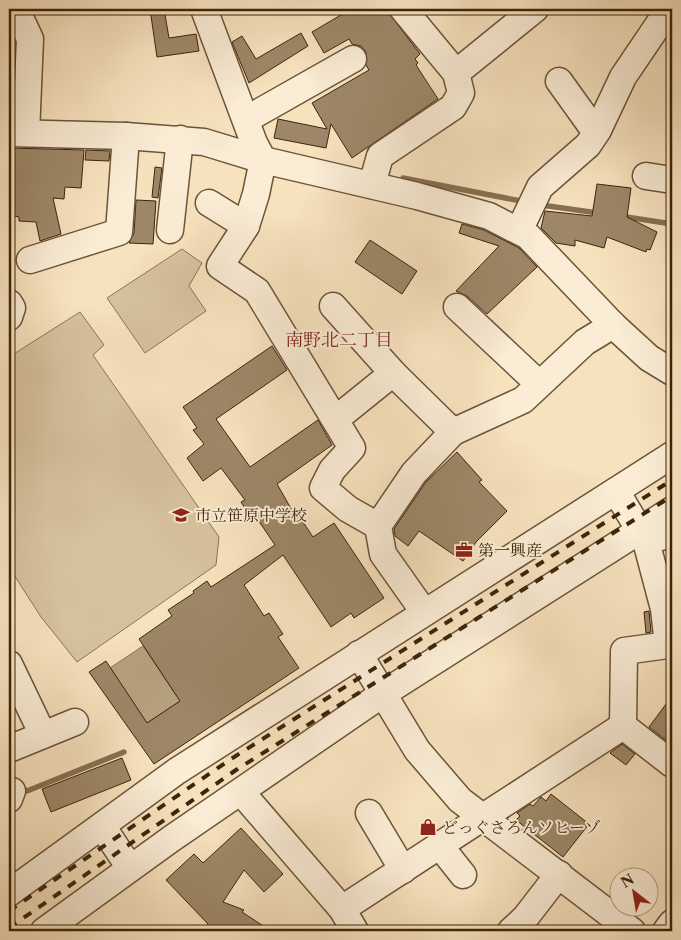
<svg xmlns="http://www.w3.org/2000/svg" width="681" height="940" font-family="'Libre Caslon Text','Noto Serif JP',serif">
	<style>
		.green { fill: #d7c29f; stroke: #8a7454 }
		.water { fill: #b7a281; stroke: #867051 }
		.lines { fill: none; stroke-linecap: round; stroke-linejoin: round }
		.stream { stroke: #867051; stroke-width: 5.5 }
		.building { fill: #9d8768; stroke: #3c250a }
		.minor-casing { stroke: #6b5437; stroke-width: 29 }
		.minor { stroke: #faecd5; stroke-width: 26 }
		.rail { stroke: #3c250a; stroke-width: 4; stroke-dasharray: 9 9; stroke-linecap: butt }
		.labels { text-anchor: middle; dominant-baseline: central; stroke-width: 4; stroke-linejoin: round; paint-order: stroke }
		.poi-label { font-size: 16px; fill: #3c250a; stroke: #faecd5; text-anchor: start }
		.neighbourhood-label { font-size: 18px; fill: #7a1f14; stroke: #faecd5 }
	</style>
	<rect width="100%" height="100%" fill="#f7e2be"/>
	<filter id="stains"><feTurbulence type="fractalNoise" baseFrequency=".004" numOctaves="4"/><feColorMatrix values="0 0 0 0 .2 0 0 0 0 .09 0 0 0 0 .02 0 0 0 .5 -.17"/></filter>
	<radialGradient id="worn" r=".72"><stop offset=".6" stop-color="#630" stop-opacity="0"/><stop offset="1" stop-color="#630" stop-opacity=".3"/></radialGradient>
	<!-- green -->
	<g class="green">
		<path d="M14 53 24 61 22 121 9 120V60Z"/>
		<path d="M182 249 202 263 189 286 206 311 145 353 107 298Z"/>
		<path d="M80 312 104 345 93 355 219 537 216 565 77 662 41 617 9 567V357Z"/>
	</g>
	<!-- water -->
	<path class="water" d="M143 646 180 701 147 723 110 668Z"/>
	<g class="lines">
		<!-- stream -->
		<g class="stream">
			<path d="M403 178 521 201"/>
			<path d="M541 205 598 213"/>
			<path d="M620 216 672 224"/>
			<path d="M20 787 27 791 124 752"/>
			<path d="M9 928 11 931"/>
		</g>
	</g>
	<!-- building -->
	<g class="building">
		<path d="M150 9H164L169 38 196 34 199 51 157 57Z"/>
		<path d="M351 9H386L420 54 415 59 418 63 416 65 438 99 352 158 331 124 326 148 274 138 278 119 327 129 312 103 369 70 366 65V52L361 46 352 44 349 39 324 53 312 32Z"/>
		<path d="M301 33 308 46 249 83 232 42 242 36 256 59Z"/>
		<path d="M9 148 84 150 81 188 65 187 64 199 53 198 61 234 40 241 36 222 19 221V217L9 215Z"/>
		<path d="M86 150 110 151 109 161 85 160Z"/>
		<path d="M155 167 162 168 158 198 152 197Z"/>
		<path d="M597 184 631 188 627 217 657 232 650 250 647 249 646 252 607 237 604 248 575 240V246L556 243 541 228 545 211 592 216Z"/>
		<path d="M136 200 156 201 153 244 129 243 134 233Z"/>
		<path d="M462 224 484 230 519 248 537 267 487 314 467 296 456 291 499 246 459 233Z"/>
		<path d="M370 240 417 271 402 294 355 262Z"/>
		<path d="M272 346 287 370 216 419 250 467 318 420 332 445 277 484 293 512 297 513 313 537 334 523 384 598 354 618 351 613 331 627 283 555 244 585 264 616 269 613 283 634 278 637 299 668 154 764 89 672 106 661 147 723 180 701 139 639 172 616 168 610 194 593 193 591 207 581 211 587 275 545 256 517 252 519 241 502 245 500 221 468 203 481 187 458 204 444 193 430 197 428 183 407Z"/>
		<path d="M457 452 482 480 479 482 507 511 476 542 463 561 419 531 408 546 395 536 394 529 426 482Z"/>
		<path d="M649 611 651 632 646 633 644 612Z"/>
		<path d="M672 696V745L649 727Z"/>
		<path d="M622 744 635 754 626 765 610 753Z"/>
		<path d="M122 758 131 780 51 812 42 789Z"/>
		<path d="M551 794 589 824 563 857 516 820 520 816 517 813 530 804 533 806 541 797 546 801Z"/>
		<path d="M241 828 283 874 264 892 244 870 223 902 244 910 242 912 271 931H205L208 924 166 880 194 854 203 863Z"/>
	</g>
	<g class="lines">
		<!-- minor casing -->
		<g class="minor-casing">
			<g id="minor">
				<path d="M16 9 30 39 26 133"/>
				<path d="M204 9 254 143 263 160 256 194 246 226 220 266 257 291 352 448 332 470 323 488 348 509 378 526"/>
				<path d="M456 73 535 9"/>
				<path d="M559 81 592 127 598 130"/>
				<path d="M247 119 353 59"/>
				<path d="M9 133 126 136 204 142 263 160 417 196 489 216 528 236 613 325 649 358 672 372"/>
				<path d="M646 176 672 180"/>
				<path d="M372 185 380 156 453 107 461 93 456 73 403 9"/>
				<path d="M209 203 246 226"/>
				<path d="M170 230 180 139"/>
				<path d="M519 231 540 187 588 145 598 130 623 77 669 9"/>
				<path d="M30 260 119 232 126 136"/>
				<path d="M9 303 12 308 9 317"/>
				<path d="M333 306 393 373 453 432 523 400 585 342 613 325"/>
				<path d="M457 307 538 383"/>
				<path d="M336 419 393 373"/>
				<path d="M616 491 646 541 664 609 668 645 624 651 623 726"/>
				<path d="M646 541 672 534"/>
				<path d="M424 612 383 554 378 526 414 473 453 432"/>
				<path d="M359 654 417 750 460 800 632 931"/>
				<path d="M9 664 43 735"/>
				<path d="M9 749 75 722"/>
				<path d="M9 790 12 791 9 799"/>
				<path d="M241 792 342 909 355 931"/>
				<path d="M369 813 403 870"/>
				<path d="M102 826 130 868"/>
				<path d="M440 846 463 875"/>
				<path d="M9 893 177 771 672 455"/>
				<path d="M342 909 623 726 672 764"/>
				<path d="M44 931 171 839 381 695 672 510"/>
				<path d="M511 931 525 918 559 874"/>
				<path d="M666 931 672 923"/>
			</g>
		</g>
		<!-- minor -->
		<use href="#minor" class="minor"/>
		<!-- rail -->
		<g class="rail">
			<path d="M9 911 231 759 672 480"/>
			<path d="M9 928 236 770 672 496"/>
		</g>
	</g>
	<!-- icons -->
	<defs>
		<g id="school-bare" transform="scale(1.35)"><path d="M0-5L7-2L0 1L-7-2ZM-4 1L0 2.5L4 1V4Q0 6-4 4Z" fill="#8f2418" stroke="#faecd5" stroke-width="2.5" paint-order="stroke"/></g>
		<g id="office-bare" transform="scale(1.35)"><path d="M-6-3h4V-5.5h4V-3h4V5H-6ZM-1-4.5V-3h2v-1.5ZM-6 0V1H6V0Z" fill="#8f2418" stroke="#faecd5" stroke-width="2.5" paint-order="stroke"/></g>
		<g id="shop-bare" transform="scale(1.35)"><path d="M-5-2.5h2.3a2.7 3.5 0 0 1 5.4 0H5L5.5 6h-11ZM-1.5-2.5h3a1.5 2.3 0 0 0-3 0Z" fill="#8f2418" stroke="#faecd5" stroke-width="2.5" paint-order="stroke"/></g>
	</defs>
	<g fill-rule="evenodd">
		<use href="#school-bare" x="181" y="515"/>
		<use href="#office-bare" x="464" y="550"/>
		<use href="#shop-bare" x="428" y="827"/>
	</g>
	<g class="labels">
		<!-- poi labels -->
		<g class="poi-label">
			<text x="195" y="515">市立笹原中学校</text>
			<text x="478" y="550">第一興産</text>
			<text x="442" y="827">どっぐさろんソヒーゾ</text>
		</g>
		<!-- neighbourhood labels -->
		<g class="neighbourhood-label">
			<text x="339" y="340">南野北二丁目</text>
		</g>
	</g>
	<!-- margin -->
	<rect width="681" height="940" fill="none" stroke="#f7e2be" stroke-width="30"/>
	<rect x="10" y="10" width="661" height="920" fill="none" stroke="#3c250a" stroke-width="2.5"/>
	<rect x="15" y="15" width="651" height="910" fill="none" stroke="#3c250a"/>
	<!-- north arrow -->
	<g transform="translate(634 892) rotate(329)"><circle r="24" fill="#faecd5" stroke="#ae9c84"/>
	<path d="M0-4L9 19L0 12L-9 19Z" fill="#8f2418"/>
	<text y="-8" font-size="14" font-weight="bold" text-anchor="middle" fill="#3c250a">N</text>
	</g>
	<rect width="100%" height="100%" filter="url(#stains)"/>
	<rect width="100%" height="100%" fill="url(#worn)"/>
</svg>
